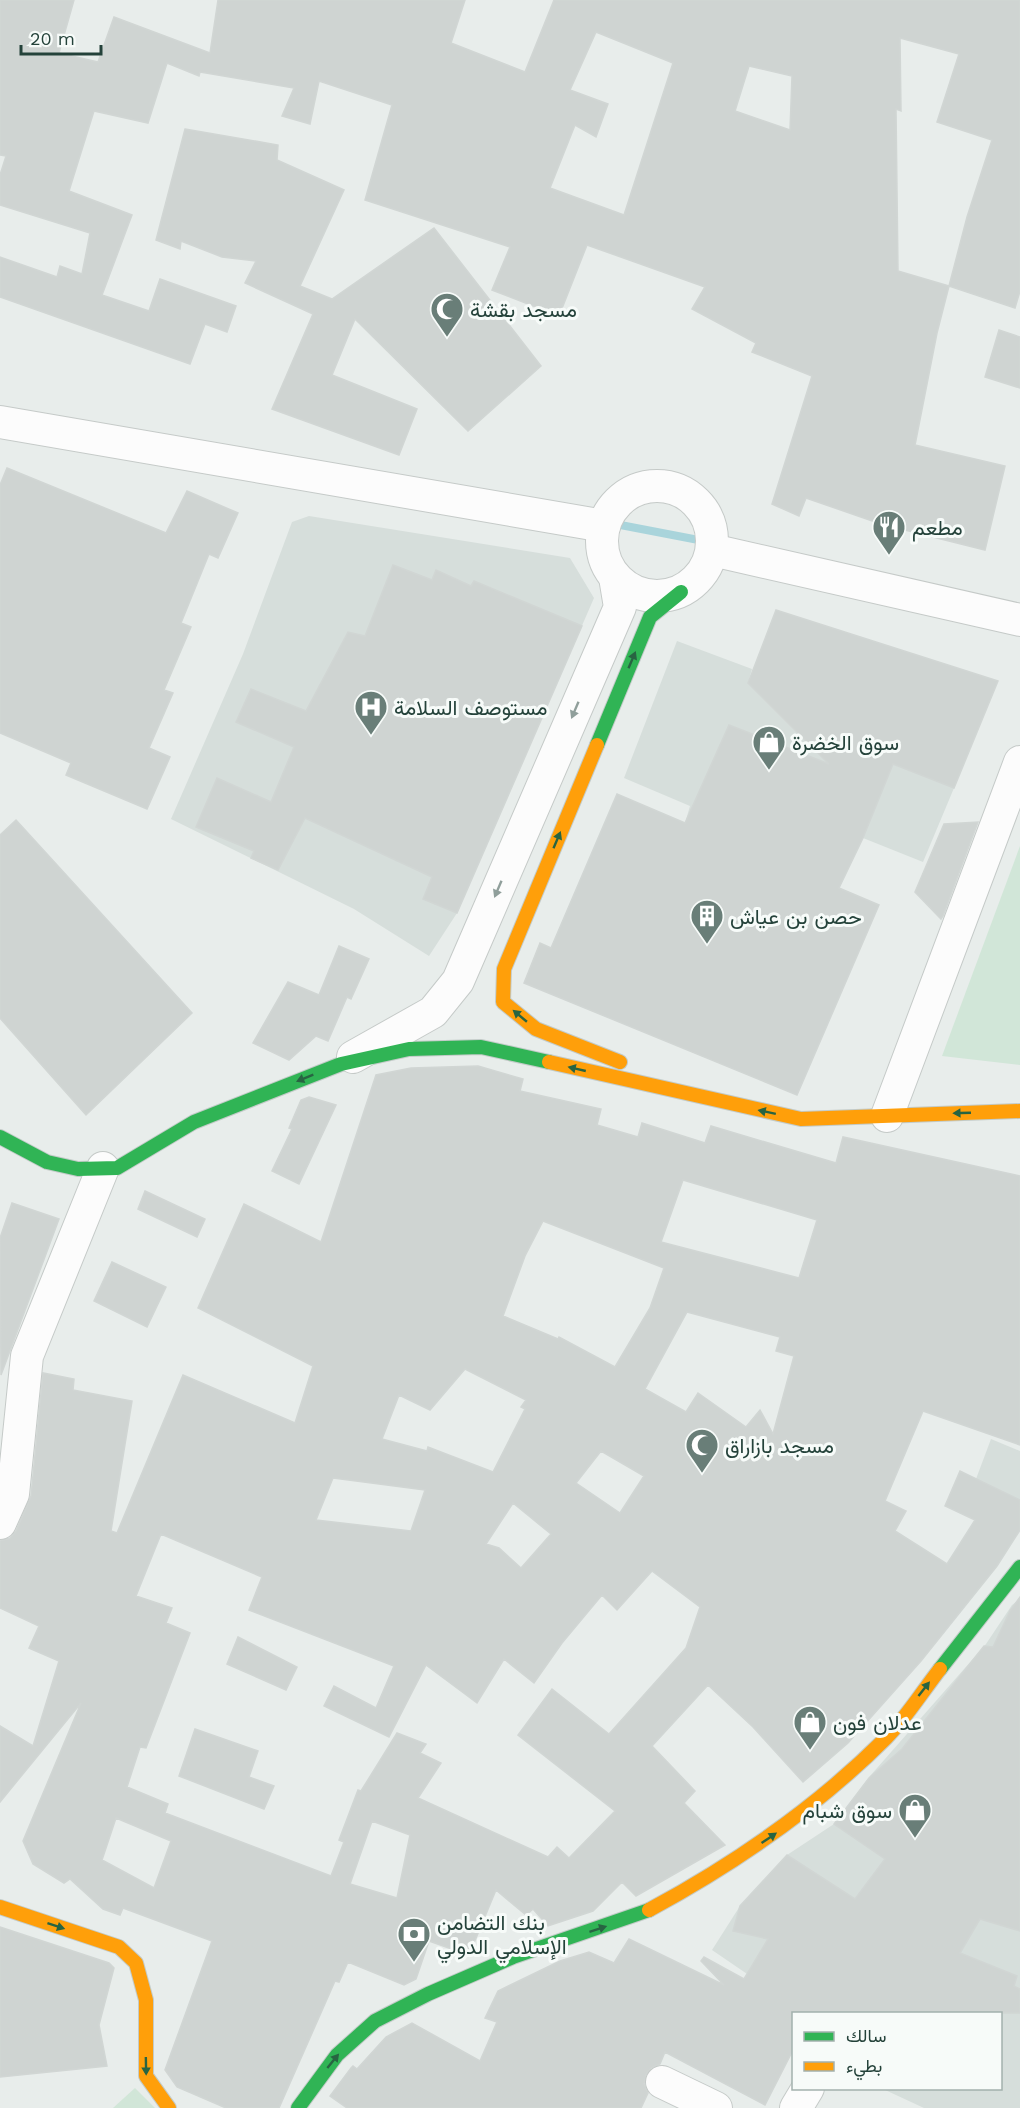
<svg xmlns="http://www.w3.org/2000/svg" width="1020" height="2108" font-family="'Work Sans',Vazirmatn,sans-serif">
	<style>
		.built { fill: #d6dedb }
		.green { fill: #d1e6d8 }
		.lines { fill: none; stroke-linecap: round; stroke-linejoin: round }
		.stream { stroke: #a9d4db; stroke-width: 8 }
		.building { fill: #cfd4d2; stroke: #d1d6d4; stroke-width: 1.5; fill-rule: evenodd }
		.street-casing { stroke: #c5cac8; stroke-width: 34 }
		.fast-casing { stroke: #c3cbc8; stroke-width: 16 }
		.slow-casing { stroke: #c3cbc8; stroke-width: 16 }
		.street { stroke: #fcfcfc; stroke-width: 32 }
		.fast { stroke: #30b455; stroke-width: 14 }
		.slow { stroke: #ff9f0a; stroke-width: 14 }
		.oneway { fill: #286442 }
		.oneway2 { fill: #909f9b }
		.labels { text-anchor: middle; dominant-baseline: central; stroke-width: 6; stroke-linejoin: round; paint-order: stroke }
		.poi-label { font-size: 21px; fill: #24423a; stroke: #f7fbf9; text-anchor: start }
	</style>
	<rect width="100%" height="100%" fill="#e8edeb"/>
	<!-- built -->
	<g class="built">
		<path d="M309 516 570 558 594 598 457 913 429 956 354 909 171 819 243 654 292 522Z"/>
		<path d="M677 641 752 669 748 683 954 788 923 862 863 838 839 888 685 823 690 806 624 778Z"/>
		<path d="M991 1439 1020 1451V1500L976 1479Z"/>
		<path d="M1020 1599V2108H924L883 2089 1000 2088V2014L804 2013 712 1950 740 1906 787 1855 834 1824 870 1776 986 1644 1012 1605Z"/>
	</g>
	<!-- green -->
	<g class="green">
		<path d="M1020 846V1065L942 1056Z"/>
		<path d="M135 2088 155 2108H113Z"/>
	</g>
	<g class="lines">
		<!-- stream -->
		<path class="stream" d="M610 523 709 542"/>
	</g>
	<!-- building -->
	<g class="building">
		<path d="M0 0H74L59 53 98 62 114 17 210 53 218 0H465L451 43 525 72 554 0H1020V291L1015 308 949 286 937 333 915 445 1005 466 985 550 881 524 806 498 799 516 772 504 812 376 752 352 756 343 692 309 705 287 587 245 559 316 492 290 510 247 365 200 392 105 319 81 310 124 282 116 294 88 200 72 199 76 167 63 148 123 94 111 69 191 132 215 102 295 149 311 160 279 236 306 227 332 205 324 190 364 0 297V257L57 277 60 266 82 274 90 233 0 205V175L6 156 0 155ZM596 32 673 63 624 215 550 188 575 125 596 137 608 104 570 90ZM900 38 959 54 937 122 992 140 967 217 949 286 898 271 896 109 901 111ZM749 66 792 76 790 130 735 111Z"/>
		<path d="M185 129 278 145 277 160 344 190 300 286 332 299 434 228 541 366 468 431 355 319 332 375 417 409 399 455 272 409 313 314 245 283 256 261 222 257 181 241 180 249 156 240Z"/>
		<path d="M999 330 1020 337V388L985 377Z"/>
		<path d="M7 468 166 533 187 491 238 513 218 558 209 554 181 623 191 627 164 690 173 693 149 748 170 757 147 809 66 775 71 763 0 733V485Z"/>
		<path d="M393 565 432 580 436 570 471 586 474 581 582 626 457 913 423 899 432 877 305 818 278 870 251 858 254 851 196 827 217 778 271 802 294 747 236 722 251 689 306 711 348 632 365 636Z"/>
		<path d="M776 610 998 681 954 788 893 764 863 838 839 888 879 905 797 1095 524 983 540 943 551 948 617 794 685 823 729 725 829 764 748 683Z"/>
		<path d="M16 820 192 1013 86 1115 0 1018V835Z"/>
		<path d="M978 822 943 916 941 919 915 892 944 824Z"/>
		<path d="M339 946 369 959 351 999 347 997 328 1041 316 1036 289 1060 253 1043 288 982 319 995Z"/>
		<path d="M478 1066 523 1079 520 1091 601 1109 597 1125 638 1137 642 1123 705 1143 711 1126 836 1163 843 1137 1020 1176V1445L923 1411 885 1501 906 1511 895 1531 947 1564 975 1520 945 1506 960 1471 1020 1500V1530L997 1566 921 1661 848 1743 803 1782 753 1727 708 1685 652 1746 695 1791 684 1803 725 1845 636 1896 622 1882 593 1911 548 1926 533 1909 526 1915 496 1890 469 1955 429 1941 416 1979 404 1985 348 1962 339 1982 335 1981 279 2108H226L177 2087 165 2070 212 1941 123 1908 120 1915 103 1909 70 1879 64 1883 33 1864 23 1841 81 1703 0 1802V1726L33 1746 59 1661 29 1648 39 1626 0 1608V1541L10 1538 16 1531 31 1496 43 1373 74 1379 73 1390 132 1401 111 1531 117 1533 183 1375 295 1423 313 1366 198 1308 244 1204 321 1242 376 1075 411 1068ZM683 1180 817 1220 799 1278 661 1242ZM543 1221 664 1268 650 1308 615 1367 559 1337 558 1339 503 1316 525 1256ZM687 1312 780 1337 776 1351 794 1356 773 1434 760 1410 746 1427 698 1393 686 1412 645 1389ZM465 1369 526 1400 521 1407 525 1409 493 1472 428 1447 427 1451 382 1439 399 1395 430 1410ZM601 1451 644 1476 620 1513 576 1483ZM333 1478 425 1490 411 1531 316 1520ZM513 1503 551 1534 521 1568 499 1548 486 1544ZM161 1534 262 1577 249 1610 394 1666 376 1708 334 1686 324 1706 389 1737 426 1665 477 1703 504 1659 534 1683 562 1643 602 1595 617 1610 652 1571 700 1607 686 1648 609 1734 552 1689 518 1735 615 1811 569 1858 557 1847 548 1857 418 1798 441 1763 420 1753 426 1744 397 1733 361 1791 358 1790 339 1840 344 1842 331 1876 165 1813 168 1804 127 1787 140 1747 146 1748 190 1633 166 1623 172 1608 136 1596ZM116 1818 171 1841 154 1888 102 1860ZM372 1821 410 1835 397 1898 350 1884Z"/>
		<path d="M309 1097 336 1105 299 1184 272 1171 292 1129 289 1128 301 1100Z"/>
		<path d="M145 1191 205 1219 197 1237 138 1209Z"/>
		<path d="M12 1203 59 1219 1 1375 0 1238Z"/>
		<path d="M112 1262 166 1287 147 1327 94 1301Z"/>
		<path d="M1020 1597V1931L980 1919 960 1953 1017 1976 1014 1986 1020 1989V2013H794V2048L765 2105 665 2052 660 2064 651 2068 646 2075 644 2084 648 2093 641 2108H347L330 2096 351 2068 353 2066 357 2069 386 2037 412 2023 480 2061 497 2022 485 2018 498 1991 560 1961 589 1952 614 1963 629 1939 724 1985 701 1961 704 1957 744 1979 768 1939 733 1931 740 1906 787 1855 855 1899 885 1859 834 1824 869 1778 902 1749 984 1646 993 1647 1010 1611Z"/>
		<path d="M238 1637 297 1667 286 1690 227 1664Z"/>
		<path d="M195 1729 258 1751 249 1777 274 1786 264 1809 179 1776Z"/>
		<path d="M0 1927 109 1963 114 1968 99 2025 107 2066 0 2077Z"/>
	</g>
	<g class="lines">
		<!-- street casing -->
		<g class="street-casing">
			<g id="street">
				<path d="M0 422 604 526"/>
				<circle cx="657" cy="541" r="55"/>
				<path d="M712 550 1020 620"/>
				<path d="M353 1057 433 1012 458 981 620 607 615 577"/>
				<path d="M887 1116 1020 762"/>
				<path d="M0 1523 13 1494 27 1356 103 1168"/>
				<path d="M662 2082 716 2108"/>
				<path d="M796 2108 808 2088"/>
			</g>
		</g>
		<!-- fast casing -->
		<g class="fast-casing">
			<g id="fast">
				<path d="M597 745 650 617 681 592"/>
				<path d="M0 1137 47 1162 78 1169 117 1168 194 1122 341 1064 409 1049 481 1047 549 1062"/>
				<path d="M940 1669 1020 1567"/>
				<path d="M298 2108 337 2055 375 2021 428 1994 513 1957 649 1910"/>
			</g>
		</g>
		<!-- slow casing -->
		<g class="slow-casing">
			<g id="slow">
				<path d="M597 745 504 969 503 1002 536 1029 620 1062"/>
				<path d="M549 1062 801 1119 1020 1111"/>
				<path d="M0 1907 119 1947 136 1963 146 2000V2076L169 2108"/>
				<path d="M649 1910C736 1863 816 1808 886 1738 906 1718 922 1692 940 1669"/>
			</g>
		</g>
		<!-- street -->
		<use href="#street" class="street"/>
		<!-- fast -->
		<use href="#fast" class="fast"/>
		<!-- slow -->
		<use href="#slow" class="slow"/>
	</g>
	<!-- one-way arrows -->
	<defs><path id="oneway-solid" d="M-6-.8H1V-3.2L6.5 0L1 3.2V.8H-6Z" transform="scale(1.5)"/></defs>
	<g class="oneway">
		<use href="#oneway-solid" transform="translate(632 660) rotate(-67)"/>
		<use href="#oneway-solid" transform="translate(557 840) rotate(-67)"/>
		<use href="#oneway-solid" transform="translate(520 1016) rotate(-140)"/>
		<use href="#oneway-solid" transform="translate(577 1069) rotate(-167)"/>
		<use href="#oneway-solid" transform="translate(305 1078) rotate(158)"/>
		<use href="#oneway-solid" transform="translate(767 1112) rotate(-168)"/>
		<use href="#oneway-solid" transform="translate(962 1113) rotate(178)"/>
		<use href="#oneway-solid" transform="translate(924 1689) rotate(-52)"/>
		<use href="#oneway-solid" transform="translate(769 1838) rotate(-34)"/>
		<use href="#oneway-solid" transform="translate(56 1926) rotate(18)"/>
		<use href="#oneway-solid" transform="translate(598 1929) rotate(-18)"/>
		<use href="#oneway-solid" transform="translate(333 2061) rotate(-51)"/>
		<use href="#oneway-solid" transform="translate(146 2066) rotate(89)"/>
	</g>
	<g class="oneway2">
		<use href="#oneway-solid" transform="translate(575 710) rotate(113)"/>
		<use href="#oneway-solid" transform="translate(498 889) rotate(113)"/>
	</g>
	<!-- icons -->
	<defs>
		<g id="mosque-pin" transform="scale(1.725)"><path d="M0 17L-7.5 6A9.5 9.5 0 1 1 7.5 6Z" fill="#697e78" stroke="#f7fbf9"/><path d="M3.5-4.9A6 6 0 1 0 3.5 4.9A5 5 0 1 1 3.5-4.9Z" fill="#fff"/></g>
		<g id="restaurant-pin" transform="scale(1.725)"><path d="M0 17L-7.5 6A9.5 9.5 0 1 1 7.5 6Z" fill="#697e78" stroke="#f7fbf9"/><path d="M-5-6h1v4h1v-4h1v4h1v-4h1v5L-1.5 .5V6h-2V.5L-5-1ZM5-6V6H3V1.5H1.5Q1.5-4 5-6Z" fill="#fff"/></g>
		<g id="hospital-pin" transform="scale(1.725)"><path d="M0 17L-7.5 6A9.5 9.5 0 1 1 7.5 6Z" fill="#697e78" stroke="#f7fbf9"/><path d="M-5-5h3v3.5h4V-5h3V5h-3V1.5h-4V5h-3Z" fill="#fff"/></g>
		<g id="shop-pin" transform="scale(1.725)"><path d="M0 17L-7.5 6A9.5 9.5 0 1 1 7.5 6Z" fill="#697e78" stroke="#f7fbf9"/><path d="M-5-2.5h2.3a2.7 3.5 0 0 1 5.4 0H5L5.5 6h-11ZM-1.5-2.5h3a1.5 2.3 0 0 0-3 0Z" fill="#fff"/></g>
		<g id="building-pin" transform="scale(1.725)"><path d="M0 17L-7.5 6A9.5 9.5 0 1 1 7.5 6Z" fill="#697e78" stroke="#f7fbf9"/><path d="M-4-6H4V6H1V3H-1V6H-4ZM-2.5-4.3h1.7v1.8h-1.7ZM.8-4.3h1.7v1.8H.8ZM-2.5-1h1.7V.8h-1.7ZM.8-1h1.7V.8H.8Z" fill="#fff"/></g>
		<g id="bank-pin" transform="scale(1.725)"><path d="M0 17L-7.5 6A9.5 9.5 0 1 1 7.5 6Z" fill="#697e78" stroke="#f7fbf9"/><path d="M-6-4H6V4H-6ZM0-2.3a2.3 2.3 0 1 0 0 4.6a2.3 2.3 0 1 0 0-4.6Z" fill="#fff"/></g>
	</defs>
	<g fill-rule="evenodd">
		<use href="#mosque-pin" x="447" y="309"/>
		<use href="#restaurant-pin" x="889" y="527"/>
		<use href="#hospital-pin" x="371" y="707"/>
		<use href="#shop-pin" x="769" y="742"/>
		<use href="#building-pin" x="707" y="916"/>
		<use href="#mosque-pin" x="702" y="1445"/>
		<use href="#shop-pin" x="810" y="1722"/>
		<use href="#shop-pin" x="915" y="1810"/>
		<use href="#bank-pin" x="414" y="1934"/>
	</g>
	<g class="labels">
		<!-- poi labels -->
		<g class="poi-label">
			<text x="470" y="309">مسجد بقشة</text>
			<text x="912" y="527">مطعم</text>
			<text x="394" y="707">مستوصف السلامة</text>
			<text x="792" y="742">سوق الخضرة</text>
			<text x="730" y="916">حصن بن عياش</text>
			<text x="725" y="1445">مسجد بازاراق</text>
			<text x="833" y="1722">عدلان فون</text>
			<text x="892" y="1810" text-anchor="end">سوق شبام</text>
			<text x="437" y="1922">بنك التضامن<tspan x="437" dy="24">الإسلامي الدولي</tspan></text>
		</g>
	</g>
	<!-- legend -->
	<rect x="792" y="2012" width="210" height="78" fill="#f7fbf9" stroke="#a3b1ad" stroke-width="1.5"/>
	<rect x="804" y="2032" width="30" height="9" fill="#30b455" stroke="#a3b1ad" stroke-width="1.5"/>
	<text x="846" y="2042" font-size="18" fill="#24423a">سالك</text>
	<rect x="804" y="2062" width="30" height="9" fill="#ff9f0a" stroke="#a3b1ad" stroke-width="1.5"/>
	<text x="846" y="2072" font-size="18" fill="#24423a">بطيء</text>
	<!-- scale -->
	<path d="M21 45v9h80v-9" fill="none" stroke="#24423a" stroke-width="3"/>
	<text x="30" y="45" font-size="18" fill="#24423a" stroke="#f7fbf9" stroke-width="4.5" paint-order="stroke">20 m</text>
</svg>
